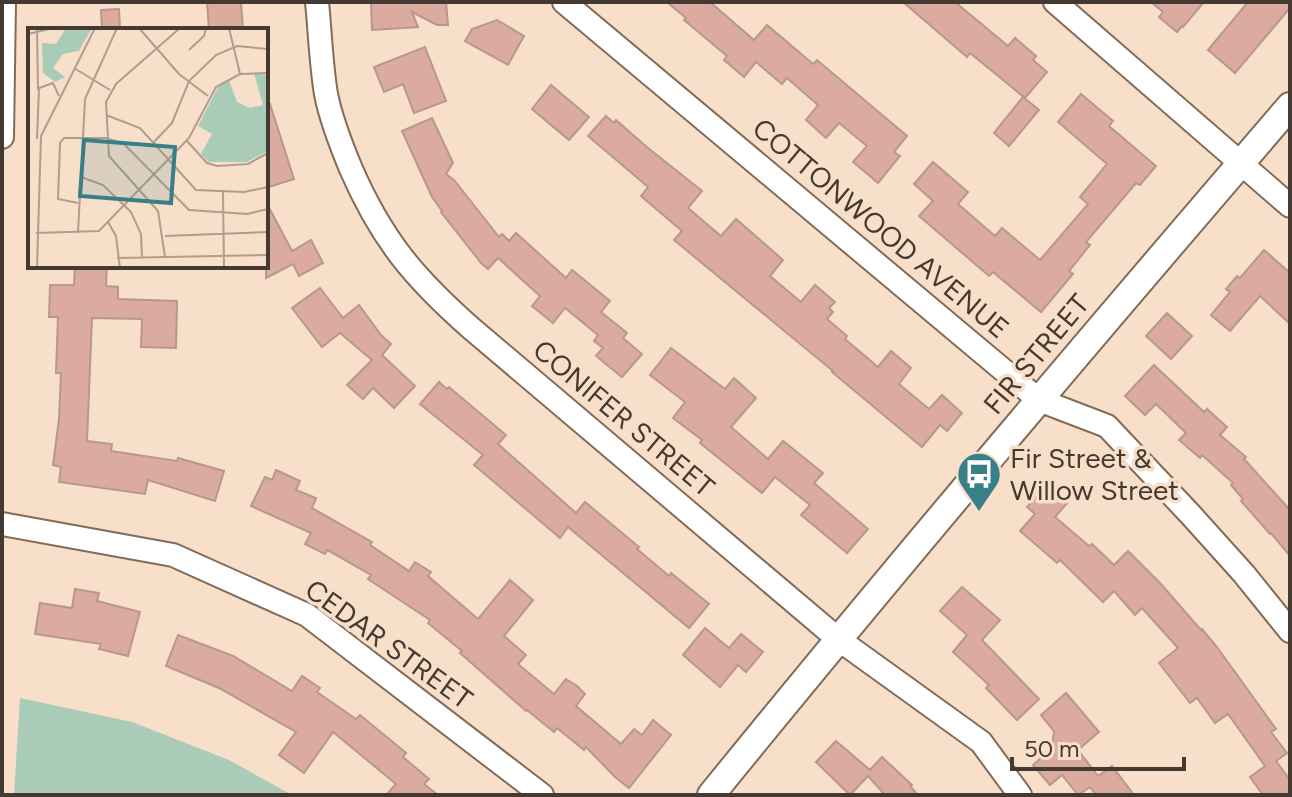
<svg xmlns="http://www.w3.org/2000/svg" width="1292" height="797" font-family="Figtree,sans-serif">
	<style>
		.green { fill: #abcbb9 }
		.building { fill: #dbab9f; stroke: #b7978f; stroke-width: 2 }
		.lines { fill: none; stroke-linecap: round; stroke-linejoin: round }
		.minor-casing { stroke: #826c58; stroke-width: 26 }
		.tertiary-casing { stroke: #826c58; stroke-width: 30 }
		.minor { stroke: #fff; stroke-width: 22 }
		.tertiary { stroke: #fff; stroke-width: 26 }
		.labels { text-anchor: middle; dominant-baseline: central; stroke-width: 7; stroke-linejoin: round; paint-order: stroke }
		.street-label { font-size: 28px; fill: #443a32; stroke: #f8dfc9 }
		.poi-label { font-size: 28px; fill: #443a32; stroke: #f8dfc9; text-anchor: start }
		.inset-road { fill: none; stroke: #b09d8d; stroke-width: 2 }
		.view { fill: #387f88; fill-opacity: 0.15; stroke: #387f88; stroke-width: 4 }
		.inset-edge { fill: none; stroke: #443a32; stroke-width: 4 }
	</style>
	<rect width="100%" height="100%" fill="#f8dfc9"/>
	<!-- green -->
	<path class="green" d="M20 698 132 722 229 760 292 795H14Z"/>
	<!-- building -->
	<g class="building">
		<path d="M207 2H241L243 30H209Z"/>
		<path d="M371 2H446L448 25H437L412 12 418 27 372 30Z"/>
		<path d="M667 2H710L754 40 767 25 813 64 817 60 907 136 894 152 900 156 878 183 853 162 867 146 839 123 826 138 806 120 818 105 787 78 782 84 756 62 744 77 724 60 727 56 684 20 686 18Z"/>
		<path d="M903 2H955L1008 46 1015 38 1036 56 1033 60 1047 72 1025 98 970 53 967 57Z"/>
		<path d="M1151 2H1204L1183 27 1182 26 1177 32 1159 17 1163 12Z"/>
		<path d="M1248 2H1290V8L1235 73 1208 50Z"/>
		<path d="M119 9 120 30H102L101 10Z"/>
		<path d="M497 20 524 36 508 65 465 41 472 29Z"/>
		<path d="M425 47 446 101 414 113 403 84 384 92 374 67Z"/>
		<path d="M551 85 589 117 569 140 532 109Z"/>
		<path d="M1081 94 1113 121 1109 126 1156 166 1140 185 1136 183 1086 242 1090 245 1069 271 1073 274 1041 312 993 272 989 276 919 216 933 201 914 184 933 162 968 192 958 204 995 236 1002 228 1040 260 1088 204 1080 197 1107 164 1058 122Z"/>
		<path d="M1023 97 1039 110 1009 146 994 133Z"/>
		<path d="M266 104H270L294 179 266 188Z"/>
		<path d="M606 116 614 123 616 120 648 148 702 191 688 208 721 236 736 219 783 260 770 276 801 302 815 285 835 302 829 308 833 312 827 319 847 336 845 339 878 367 891 351 911 368 899 384 929 409 942 395 962 413 947 431 940 425 922 447 832 372 833 371 674 240 682 231 641 196 648 187 588 136Z"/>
		<path d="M432 118 453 163 446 174 454 180 499 237 502 234 509 241 516 233 566 278 572 270 610 301 601 312 627 333 623 338 642 354 622 377 596 356 603 348 594 341 598 335 565 308 553 323 532 306 540 296 498 258 488 269 481 263 441 212 442 211 432 197 402 131Z"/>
		<path d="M266 202 292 251 311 240 323 263 299 276 293 264 266 278Z"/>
		<path d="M1264 250 1290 273V324L1260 296 1230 331 1211 315 1230 292 1226 289 1237 276 1240 278Z"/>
		<path d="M75 266H107L106 286 118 287V299L177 301 176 348 141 347 142 319 92 318 87 441 112 444 111 451 177 461 178 458 224 471 215 501 148 480 145 494 59 482 61 467 53 465 59 419 61 373H56L58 317H49L50 285H74Z"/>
		<path d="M320 288 343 318 359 305 381 335 391 344 382 355 415 386 394 408 373 388 363 399 347 385 372 360 340 333 322 347 292 308Z"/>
		<path d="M1167 313 1192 336 1171 359 1146 336Z"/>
		<path d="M671 348 725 389 734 378 756 398 731 427 768 459 783 441 823 473 814 483 868 529 847 553 801 515 810 505 775 477 762 493 700 443 702 440 673 418 685 402 650 375Z"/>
		<path d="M1154 365 1204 412 1207 409 1227 427 1220 435 1246 457 1244 459 1290 510V556L1271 533 1270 534 1241 501 1243 499 1231 485 1233 483 1202 455 1200 458 1179 440 1186 433 1156 404 1145 415 1125 396Z"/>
		<path d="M439 382 447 389 449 387 506 435 498 444 576 513 585 502 639 547 637 549 669 576 671 573 709 604 689 628 568 527 560 538 474 465 483 455 420 404Z"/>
		<path d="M276 470 300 481 296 490 316 498 312 508 372 542 370 545 409 571 415 562 431 572 428 576 478 619 510 580 533 600 504 636 526 655 518 664 554 694 566 679 577 686 585 694 576 706 621 744 634 729 642 735 653 720 671 735 629 788 615 777 586 747 584 750 557 728 554 732 527 710 526 711 460 653 462 651 428 623 430 620 368 579 371 575 327 550 325 554 305 544 311 533 251 506 265 477 272 480Z"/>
		<path d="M1048 484 1068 502 1055 517 1089 546 1092 544 1114 565 1128 551 1160 583 1201 630 1202 629 1217 647 1276 729 1271 732 1287 753 1276 761 1290 780V795H1263L1250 777 1265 766 1228 714 1215 723 1197 698 1190 703 1159 663 1178 648 1142 608 1135 615 1114 591 1103 602 1060 560 1057 563 1020 531 1035 514 1027 507Z"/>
		<path d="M962 587 1000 620 982 640 1039 699 1017 720 986 688 989 685 953 652 967 635 940 611Z"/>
		<path d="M75 589 99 593 97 601 140 612 128 656 99 649 101 644 35 634 40 603 72 608Z"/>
		<path d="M705 628 729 648 741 634 763 652 746 672 738 665 720 687 683 655Z"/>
		<path d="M178 635 233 656 292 691 302 676 320 688 317 692 356 719 360 715 406 753 403 757 429 779 424 784 438 795H386L396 784 333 732 304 773 279 755 296 732 219 688 166 666Z"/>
		<path d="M1066 693 1099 732 1078 750 1098 776 1112 766 1134 795H1096L1090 787 1078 795 1062 775 1050 785 1033 765 1052 748 1054 731 1041 715Z"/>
		<path d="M836 741 870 770 882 757 912 785 910 786 918 795H885L868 776 850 795 816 762Z"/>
	</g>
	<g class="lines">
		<!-- minor casing -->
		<g class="minor-casing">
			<g id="minor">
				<path d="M317 2C320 32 321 64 326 94 331 120 341 145 351 169 382 240 414 278 472 329L838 639 981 742 1020 795"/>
				<path d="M564 2 1039 400 1107 426 1190 514 1244 574 1290 631"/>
				<path d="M1055 2 1290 206"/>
				<path d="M2 137 4 2"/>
				<path d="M2 524 173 555 307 615 542 795"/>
			</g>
		</g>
		<!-- tertiary casing -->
		<g class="tertiary-casing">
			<path id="tertiary" d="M711 795C900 562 1094 334 1290 106"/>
		</g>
		<!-- minor -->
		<use href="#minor" class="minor"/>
		<!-- tertiary -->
		<use href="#tertiary" class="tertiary"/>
	</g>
	<!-- icons -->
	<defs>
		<g id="bus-pin" transform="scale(2.3)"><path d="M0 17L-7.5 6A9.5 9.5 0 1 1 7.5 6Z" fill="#387f88" stroke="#f8dfc9"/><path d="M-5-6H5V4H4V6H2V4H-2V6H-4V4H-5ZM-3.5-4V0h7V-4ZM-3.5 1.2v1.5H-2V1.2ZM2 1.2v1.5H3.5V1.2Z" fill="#fff"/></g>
	</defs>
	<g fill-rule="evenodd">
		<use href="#bus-pin" x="979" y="474"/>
	</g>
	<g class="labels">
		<!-- street labels -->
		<g class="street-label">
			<text transform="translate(881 228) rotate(40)">COTTONWOOD AVENUE</text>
			<text transform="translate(1036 354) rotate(-50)">FIR STREET</text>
			<text transform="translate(624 418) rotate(40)">CONIFER STREET</text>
			<text transform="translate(389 644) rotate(36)">CEDAR STREET</text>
		</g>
		<!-- poi labels -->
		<g class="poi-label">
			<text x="1010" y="458">Fir Street &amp;<tspan x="1010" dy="32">Willow Street</tspan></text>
		</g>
	</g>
	<!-- overview -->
	<g transform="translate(28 28)">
		<rect width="240" height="240" fill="#f8dfc9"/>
		<path d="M38 0H64L51 23 35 26 25 40 37 49 27 54 15 45 14 15 28 16ZM226 45 240 47V123L219 134H181L173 126 184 106 170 98 190 59 201 52 209 74 222 80 235 77Z" fill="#abcbb9"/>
		<path class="inset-road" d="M9 0 10 62M111 0 151 46 180 68M201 0 212 46M0 6 25 0M161 22 176 8 178 0M46 40 82 62M78 87 112 100 168 162 216 164 240 159M9 111 11 60 25 55 31 68M159 113 179 135 189 138 220 136 240 125M126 114 144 95 161 53 188 27 209 18 240 21M53 149 75 157 103 184 113 206 114 230M195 164 196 240M50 175 30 171 32 115 36 110H78L96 116 161 182 219 186 240 181M80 194 88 208 92 240M8 205 71 203 161 110 188 59 212 46 240 45M50 205 57 71 89 0M137 208 240 204M137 229 130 183 81 128 78 74 88 56 152 0M89 230 240 227M9 240 13 108 67 0"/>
		<path class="view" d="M56 112 147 119 143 175 52 168Z"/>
		<rect width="240" height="240" class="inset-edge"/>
	</g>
	<!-- border -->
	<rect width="1292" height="797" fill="none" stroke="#443a32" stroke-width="8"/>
	<!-- scale -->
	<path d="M1012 757v12h172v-12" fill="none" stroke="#443a32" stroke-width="4"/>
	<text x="1024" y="757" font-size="24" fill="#443a32" stroke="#f8dfc9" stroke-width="6" paint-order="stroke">50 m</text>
</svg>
